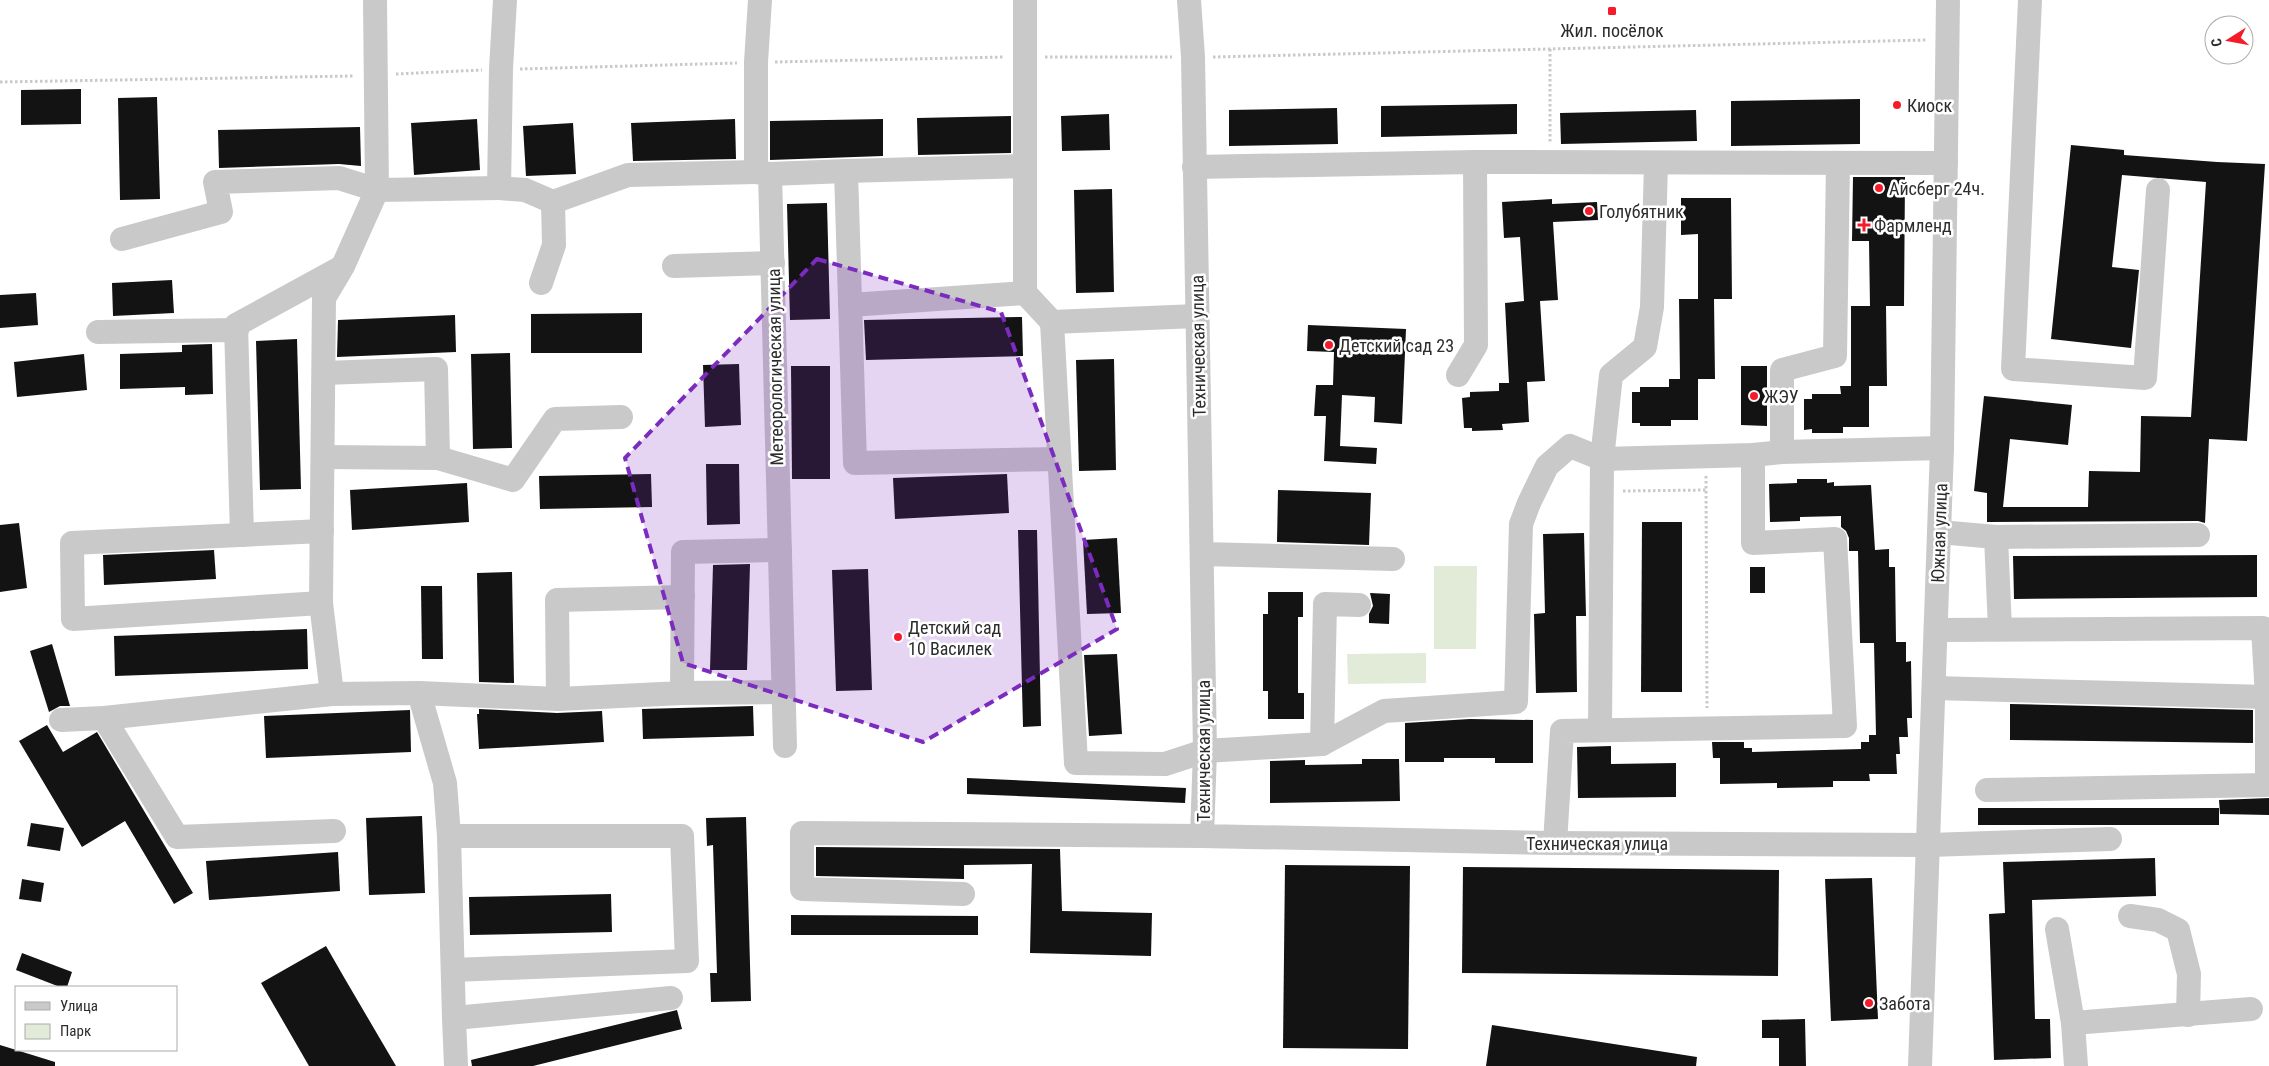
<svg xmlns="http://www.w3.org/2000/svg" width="2269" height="1066" font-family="'Roboto Condensed',sans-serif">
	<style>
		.green { fill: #e2ebd7 }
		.building { fill: #131313 }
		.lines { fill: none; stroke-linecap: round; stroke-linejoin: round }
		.path { stroke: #c9c9c9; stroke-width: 3; stroke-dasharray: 2.5 2.5; stroke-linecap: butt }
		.minor { stroke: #c9c9c9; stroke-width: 24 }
		.marked { fill: #7b2cbf; fill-opacity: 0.2; stroke: #7b2cbf; stroke-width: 4; stroke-dasharray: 10 6; stroke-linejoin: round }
		.poi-dot { fill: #f51b2a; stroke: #fff; stroke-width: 2 }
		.labels { text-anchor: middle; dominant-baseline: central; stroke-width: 5; stroke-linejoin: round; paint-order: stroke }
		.poi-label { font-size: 18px; fill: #2c2c2c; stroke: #fff; text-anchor: start }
		.street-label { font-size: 18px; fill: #2c2c2c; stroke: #fff }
	</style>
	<rect width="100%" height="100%" fill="#fff"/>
	<!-- green -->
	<g class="green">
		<path d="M1434 566H1477L1476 649H1434Z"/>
		<path d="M1426 653V683L1348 684 1347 654Z"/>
	</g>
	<!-- building -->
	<g class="building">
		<path d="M81 89V124L21 125V90Z"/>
		<path d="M157 97 160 199 120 200 118 98Z"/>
		<path d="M1860 99V144L1731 146V101Z"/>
		<path d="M1517 104V134L1381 137V106Z"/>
		<path d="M1337 108 1338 144 1229 146V110Z"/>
		<path d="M1696 110 1697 141 1561 144 1560 113Z"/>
		<path d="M1109 114 1110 150 1062 151 1061 116Z"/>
		<path d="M1011 116V153L918 155 917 118Z"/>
		<path d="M477 119 480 170 414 175 411 123Z"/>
		<path d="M735 119 736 159 633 161 631 123Z"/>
		<path d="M883 119V156L770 160V121Z"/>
		<path d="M573 123 576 174 526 176 523 126Z"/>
		<path d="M360 127 361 166 339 164 219 168 218 130Z"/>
		<path d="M2071 145 2124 150V155L2217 162 2265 164 2247 441 2209 439 2205 523 2198 521 1987 522V493L1974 491 1984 396 2072 405 2068 445 2010 439 2003 507H2088L2089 471 2140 472 2141 416 2191 417 2206 182 2122 175 2112 267 2139 270 2131 348 2051 339Z"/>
		<path d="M1853 177H1905L1904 306H1886L1887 386H1869V427H1843V433H1812V429L1804 430V399H1812V394H1841L1840 386H1851V306H1870L1869 241H1852Z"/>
		<path d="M1112 189 1114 292 1076 293 1074 190Z"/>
		<path d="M1681 198H1731L1732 299H1714L1715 379H1698V420H1671V426H1640V423H1632V392H1640V387H1669V379H1680L1679 299H1698V234L1681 235Z"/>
		<path d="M1552 199V204L1597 202 1598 220 1553 222 1558 300 1540 301 1545 381 1527 382 1529 422 1502 424 1503 430 1472 431V428H1464L1462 398 1470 397V392L1499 391V383H1509L1505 303 1524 301 1520 237 1504 238 1502 202Z"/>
		<path d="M827 203 830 319 790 320 787 204Z"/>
		<path d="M172 280 174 313 113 316 112 283Z"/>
		<path d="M36 293 38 325 0 328V295Z"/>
		<path d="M642 313V353H531V314Z"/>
		<path d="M455 315 456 352 337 357 338 320Z"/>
		<path d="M1022 317 1023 356 866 360 864 320Z"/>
		<path d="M1308 325 1406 329 1402 424 1374 422 1375 397 1342 395 1340 446 1377 448 1376 464 1324 461 1326 416H1314L1316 385H1333L1334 352 1307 351Z"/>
		<path d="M297 339 301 489 260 490 256 341Z"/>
		<path d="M212 344 213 394 185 395V387L120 389V354L182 352V345Z"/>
		<path d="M510 353 512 448 473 449 471 354Z"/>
		<path d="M84 354 87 390 17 397 14 362Z"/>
		<path d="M1114 359 1116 470 1079 471 1076 360Z"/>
		<path d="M739 364 741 425 705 427 703 365Z"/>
		<path d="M791 366H830V479H792Z"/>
		<path d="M1741 366H1767V426L1741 425Z"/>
		<path d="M706 464H739L740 524 707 525Z"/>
		<path d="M651 474 652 507 540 509 539 476Z"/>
		<path d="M1007 474 1009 513 895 519 893 478Z"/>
		<path d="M1797 479H1827V483L1834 482V486L1871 485 1875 550 1889 549V567H1895L1896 642H1906V662L1911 661 1912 718H1907L1908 737H1899L1900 754H1896L1897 774H1869L1870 781H1833V787L1777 788V783L1720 784V758H1713L1712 742H1744V748H1752V752L1861 749V742H1869V735H1876L1874 643H1860L1858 551H1849V538L1846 531 1841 527V516L1800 517V521L1770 522 1769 484 1797 483Z"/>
		<path d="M467 483 469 522 352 530 350 490Z"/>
		<path d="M1278 490 1371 493 1369 545 1277 542Z"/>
		<path d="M1642 522H1682V692H1641Z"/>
		<path d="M19 523 27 588 0 592V525Z"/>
		<path d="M1018 530H1037L1041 726 1023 727Z"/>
		<path d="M1584 533 1586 616H1576L1577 692 1536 693 1534 614 1545 613 1543 534Z"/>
		<path d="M1117 538 1121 613 1087 614 1083 540Z"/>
		<path d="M214 550 216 579 104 585 103 555Z"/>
		<path d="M2257 555V597L2014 599 2013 556Z"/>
		<path d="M750 564 747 670H710L713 565Z"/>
		<rect x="1750" y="567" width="15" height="26"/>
		<path d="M868 569 872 690 836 691 832 570Z"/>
		<path d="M512 572 514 683 479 682 477 573Z"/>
		<path d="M421 586H442L443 659H422Z"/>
		<path d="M1268 592H1303V617H1298V693H1304V719H1268V691H1263V614H1268Z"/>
		<path d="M1370 593 1390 594 1389 624 1369 623V614L1373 606Z"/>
		<path d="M307 629 308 669 115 676 114 636Z"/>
		<path d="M52 644 70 706H60L49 712 30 651Z"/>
		<path d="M1117 654 1122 734 1089 736 1084 655Z"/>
		<path d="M2010 704 2253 710V743L2010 740Z"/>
		<path d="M753 706 754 736 643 739 642 709Z"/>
		<path d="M479 709 557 713 602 711 604 742 479 749 477 714H479Z"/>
		<path d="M410 710 411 752 266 758 264 716Z"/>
		<path d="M1470 719 1533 720V763H1495V758H1444V762H1405V723Z"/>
		<path d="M47 725 63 752 97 732 193 893 174 904 125 821 82 847 19 741Z"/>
		<path d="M1611 746V764L1676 763V797L1578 798 1577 747Z"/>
		<path d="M1362 759H1399L1400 801 1270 803V761L1305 760V765L1362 764Z"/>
		<path d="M967 778 1186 788 1185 803 967 794Z"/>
		<path d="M2269 798V815L2220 814 2219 800Z"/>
		<rect x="1978" y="808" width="241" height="17"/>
		<path d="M422 816 425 893 369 895 366 818Z"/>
		<path d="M746 817 751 1001 711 1002 710 973H717L713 845 707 846 706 818Z"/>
		<path d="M31 823 64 828 60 851 27 846Z"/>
		<path d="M816 847 1060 849 1062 911 1152 913 1151 956 1030 953 1032 864 964 865V879L816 876Z"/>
		<path d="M338 852 340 891 209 900 206 861Z"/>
		<path d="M2155 858 2156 896 2032 900 2035 1019H2050L2051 1058 1994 1060 1989 914 2005 913 2003 862Z"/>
		<path d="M1285 865 1410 866 1408 1049 1283 1048Z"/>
		<path d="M1463 867 1779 870 1778 976 1462 973Z"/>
		<path d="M1872 878 1878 1019 1831 1021 1825 879Z"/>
		<path d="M22 879 44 883 41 902 19 899Z"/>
		<path d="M611 894 612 932 470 935 469 897Z"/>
		<path d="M791 915 978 916V935H791Z"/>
		<path d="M326 946 345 979 396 1066H309L261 983Z"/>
		<path d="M22 953 72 972 67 987H60L16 970Z"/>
		<path d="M677 1010 682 1029 533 1066H472L471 1060Z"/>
		<path d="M1805 1019 1806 1066H1779V1038H1762V1020Z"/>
		<path d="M1492 1025 1697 1057 1696 1066H1486Z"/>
		<path d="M0 1045 55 1062V1066H0Z"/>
	</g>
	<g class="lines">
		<!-- path -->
		<g class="path">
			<path d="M1550 49V143"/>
			<path d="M1045 57H1172"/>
			<path d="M1213 57 1926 40"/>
			<path d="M775 62 1004 57"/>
			<path d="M520 69 737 63"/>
			<path d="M396 74 482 70"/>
			<path d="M0 82 354 76"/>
			<path d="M1706 476 1707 708"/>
			<path d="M1623 491 1706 490"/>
		</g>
		<!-- minor -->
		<g class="minor">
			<path d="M375 0 377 190 343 266 324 298 321 603 332 694 419 693 445 783 449 836 454 1018 671 998"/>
			<path d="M505 0 501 69 499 188 525 190 553 202 554 245 541 283"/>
			<path d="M760 0 756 62V172L770 174 785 746"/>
			<path d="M1025 0V293L1052 322"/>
			<path d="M1189 0 1193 57 1205 751 1202 836 1555 843 1929 845 2110 839"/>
			<path d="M2030 0 2013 369 2145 378 2158 190"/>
			<path d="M1838 163 1835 356 1782 370V452L1942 448"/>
			<path d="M1025 166 846 171 855 463 1059 459"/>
			<path d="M1194 167 1475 162 1946 163"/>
			<path d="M770 174 846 171"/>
			<path d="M553 202 628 175 756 172"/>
			<path d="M122 239 221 212 215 182 339 178 377 190 499 188"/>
			<path d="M674 266 773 263"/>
			<path d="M850 305 1025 293"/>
			<path d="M1197 316 1052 322 1076 763 1165 764 1205 751 1322 744 1384 711 1516 702 1521 524 1529 503 1547 466 1570 446 1602 459 1753 455 1782 452"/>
			<path d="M98 332 237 330"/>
			<path d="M1458 375 1476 345 1475 162"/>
			<path d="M323 457 438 458 436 369 324 373"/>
			<path d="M438 458 513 480 555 419 621 417"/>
			<path d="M1939 532 1996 537 2000 629"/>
			<path d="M242 535 236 325 342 267"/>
			<path d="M1996 537 2198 535"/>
			<path d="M1202 554 1393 559"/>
			<path d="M321 603 73 619 72 543 322 531"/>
			<path d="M1936 630 2263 628 2267 697"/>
			<path d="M1934 688 2267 697V785L1987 790"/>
			<path d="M419 693 558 699 682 693 683 552 780 550"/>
			<path d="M682 693 783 692"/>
			<path d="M558 699 557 600 683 597"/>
			<path d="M104 718 177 837 334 831"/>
			<path d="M61 720 104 718 332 694"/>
			<path d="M1600 730 1602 459 1611 375 1645 347 1652 307 1656 163"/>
			<path d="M1322 744 1325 604 1359 605"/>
			<path d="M449 836H682L687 961 453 970"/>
			<path d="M1555 843 1562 731 1845 726 1835 539 1753 543V455"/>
			<path d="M963 894 802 889V833L1202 836"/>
			<path d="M2130 916 2158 920 2178 930 2189 974 2188 1015"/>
			<path d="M2057 929 2073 1023 2076 1066"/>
			<path d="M454 1018 456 1066"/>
			<path d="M2073 1023 2251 1009"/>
			<path d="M1920 1066 1942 448 1948 0"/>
		</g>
	</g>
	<!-- marked area -->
	<path class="marked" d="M817 259 1001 312 1117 629 923 742 683 663 625 458Z"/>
	<!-- markers -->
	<g class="poi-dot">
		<rect x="1607" y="6" width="10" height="10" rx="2.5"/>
		<circle cx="1897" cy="105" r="5"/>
		<circle cx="1879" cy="188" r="5"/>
		<circle cx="1589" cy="211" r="5"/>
		<path d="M1861.5 217.5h5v5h5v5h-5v5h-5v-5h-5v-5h5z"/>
		<circle cx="1329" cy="345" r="5"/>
		<circle cx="1754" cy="396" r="5"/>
		<circle cx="898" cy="637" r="5"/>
		<circle cx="1869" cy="1003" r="5"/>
	</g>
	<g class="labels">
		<!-- poi labels -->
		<g class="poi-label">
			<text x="1612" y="30" text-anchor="middle">Жил. посёлок</text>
			<text x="1907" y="105">Киоск</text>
			<text x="1889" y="188">Айсберг 24ч.</text>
			<text x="1599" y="211">Голубятник</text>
			<text x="1874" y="225">Фармленд</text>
			<text x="1339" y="345">Детский сад 23</text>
			<text x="1764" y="396">ЖЭУ</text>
			<text x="908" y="627">Детский сад<tspan x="908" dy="21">10 Василек</tspan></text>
			<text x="1879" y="1003">Забота</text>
		</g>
		<!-- street labels -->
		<g class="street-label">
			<text transform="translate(1198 346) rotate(-91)">Техническая улица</text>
			<text transform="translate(775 367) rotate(-91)">Метеорологическая улица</text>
			<text transform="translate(1939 533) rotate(-88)">Южная улица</text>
			<text transform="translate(1203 751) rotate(-90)">Техническая улица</text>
			<text x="1597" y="843">Техническая улица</text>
		</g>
	</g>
	<!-- legend -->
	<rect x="15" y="986" width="162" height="65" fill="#ffffff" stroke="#ababab"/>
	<rect x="25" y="1002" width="25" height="8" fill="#c9c9c9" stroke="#ababab"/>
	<text x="60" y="1011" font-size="15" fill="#2c2c2c">Улица</text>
	<rect x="25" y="1024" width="25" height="15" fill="#e2ebd7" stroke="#ababab"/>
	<text x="60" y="1036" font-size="15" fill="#2c2c2c">Парк</text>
	<!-- north arrow -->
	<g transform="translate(2229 40) rotate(259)"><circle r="24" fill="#ffffff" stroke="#ababab"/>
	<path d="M0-4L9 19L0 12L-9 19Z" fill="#f51b2a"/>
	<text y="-8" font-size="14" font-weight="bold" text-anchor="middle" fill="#2c2c2c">С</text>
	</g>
</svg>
